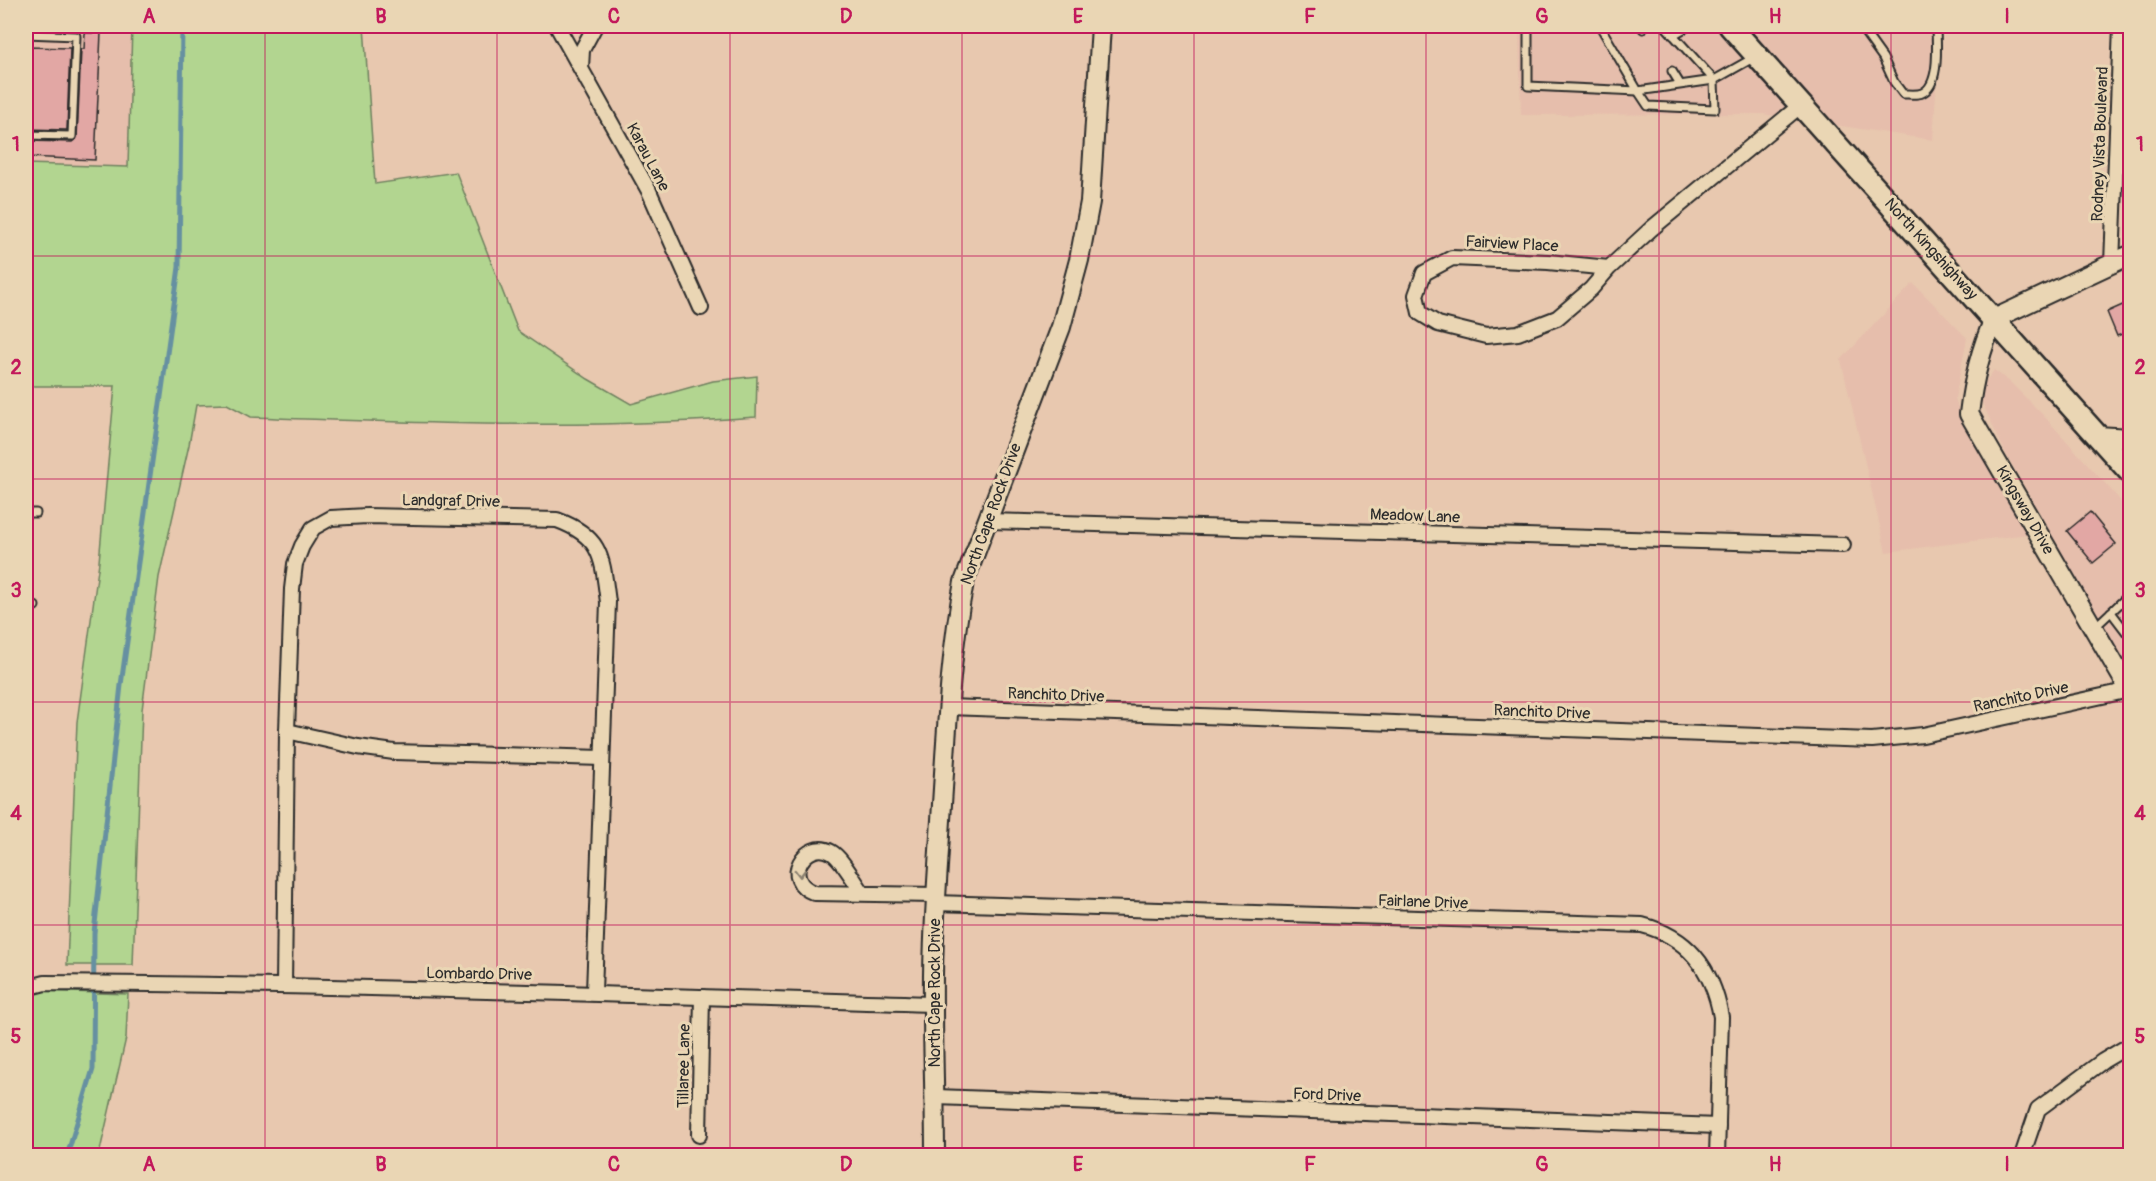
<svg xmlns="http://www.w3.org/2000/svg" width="2156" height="1181" font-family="Pangolin,sans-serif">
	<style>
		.built { fill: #e6beac }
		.green { fill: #b2d590; stroke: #6e805e; stroke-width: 1.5 }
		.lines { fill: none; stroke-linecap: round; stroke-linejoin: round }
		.stream { stroke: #6690a1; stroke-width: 5 }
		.building { fill: #e2a7a4; stroke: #2b2b2b; stroke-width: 1.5 }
		.lane-casing { stroke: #2b2b2b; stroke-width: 11 }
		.street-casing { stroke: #2b2b2b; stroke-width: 18 }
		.secondary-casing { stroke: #2b2b2b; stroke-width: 22 }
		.primary-casing { stroke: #2b2b2b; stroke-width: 26 }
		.lane { stroke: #ead6b4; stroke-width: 7 }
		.street { stroke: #ead6b4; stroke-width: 14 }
		.secondary { stroke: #ead6b4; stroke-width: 18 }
		.primary { stroke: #ead6b4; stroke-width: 21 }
		.oneway { stroke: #8a8070 }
		.grid { fill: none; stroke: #c2185b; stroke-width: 1.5; stroke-opacity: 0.55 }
		.labels { text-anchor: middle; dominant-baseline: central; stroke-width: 6; stroke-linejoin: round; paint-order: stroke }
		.street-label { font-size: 16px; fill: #2b2b2b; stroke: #ead6b4 }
		.neatline { fill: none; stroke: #c2185b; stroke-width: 2 }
		.grid-label { font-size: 20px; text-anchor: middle; font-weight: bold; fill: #c2185b }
	</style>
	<rect width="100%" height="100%" fill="#e8c8af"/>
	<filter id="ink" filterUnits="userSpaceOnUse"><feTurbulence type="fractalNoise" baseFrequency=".0167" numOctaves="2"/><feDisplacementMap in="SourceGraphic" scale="12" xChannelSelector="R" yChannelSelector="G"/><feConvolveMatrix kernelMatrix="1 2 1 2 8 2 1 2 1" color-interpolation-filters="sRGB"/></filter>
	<g filter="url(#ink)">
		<!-- built -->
		<g class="built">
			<path d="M26 26H132L128 167 26 164Z"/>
			<path d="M1519 26H1940L1933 140 1762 114 1521 115Z"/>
			<path d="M1913 283 1967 338 1955 398 1965 429 2028 534 1886 552 1841 360Z"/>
			<path d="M1994 370 2011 383 2043 415 2130 511V672L2005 452 1980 398 1986 381Z"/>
		</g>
		<!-- green -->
		<g class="green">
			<path d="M132 26H364L375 184 456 172 518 331 588 379 631 404 713 381 757 376 756 417C588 430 420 423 251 417L227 404 196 405 189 445 159 577 142 710 133 965H67L77 722 99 562 115 386H26V164L128 167Z"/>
			<path d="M42 991 128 994 126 1038 99 1155H26V996Z"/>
		</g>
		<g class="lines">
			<!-- stream -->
			<path class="stream" d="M67 1156 93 1069 94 933 121 685 179 267 182 26"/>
		</g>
		<!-- building -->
		<g class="building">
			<path d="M85 33H101L95 160 26 157V141L72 142 77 138 81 49H84Z"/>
			<path d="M26 47 70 48 67 130 26 129Z"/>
			<path d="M2127 303 2130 311V331L2117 336 2107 312Z"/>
			<path d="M2090 512 2116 544 2093 563 2067 531Z"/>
		</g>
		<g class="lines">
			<!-- lane casing -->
			<g class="lane-casing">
				<g id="lane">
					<path d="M1528 26V86L1638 91 1600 26"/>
					<path d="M1641 26 1643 29"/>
					<path d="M1665 26 1714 80 1755 57"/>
					<path d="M1860 26 1883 58 1894 82 1903 94C1909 94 1918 95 1922 93 1941 85 1936 42 1936 26"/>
					<path d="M26 34 76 36 72 136 26 135"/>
					<path d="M1673 35 1689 26"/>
					<path d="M1672 71 1680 84"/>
					<path d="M1714 80 1715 109 1648 106 1638 91Z"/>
					<path d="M26 513H36"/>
					<path d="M26 606H35"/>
					<path d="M2111 612 2130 637"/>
					<path d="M2095 627 2130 594"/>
				</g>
			</g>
			<!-- street casing -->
			<g class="street-casing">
				<g id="street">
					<path d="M557 26 649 191 701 308"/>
					<path d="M581 68 582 50 595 26"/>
					<path d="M2112 264 2121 26"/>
					<path d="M1609 268 1548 262 1452 258 1424 273 1416 295 1420 313 1438 324 1486 336 1518 333 1557 318 1591 289 1609 268 1651 229 1801 105"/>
					<path d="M987 521 1843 545"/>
					<path d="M948 707 1872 740 1923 735 2130 690"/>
					<path d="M287 731 358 747 394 752 602 758"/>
					<path d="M863 893C855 883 842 858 831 852 806 838 779 881 815 893L936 895"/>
					<path d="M935 903 1642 925C1689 937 1713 970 1721 1017L1717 1156"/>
					<path d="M284 986 287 731 292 589 295 564 302 546 313 528 331 518 367 516 557 520C603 537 602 558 608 602L594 992"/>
					<path d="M26 988 45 983C341 985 637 995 932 1004"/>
					<path d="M936 1097 1718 1126"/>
					<path d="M699 1135 702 997"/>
					<path d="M2022 1156 2038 1109 2103 1061 2130 1045"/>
				</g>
			</g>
			<!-- secondary casing -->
			<g class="secondary-casing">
				<g id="secondary">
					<path d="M2130 255 1994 319C1980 351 1973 380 1969 414L2130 691"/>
					<path d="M2098 436 2130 438"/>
					<path d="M935 1156C935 1105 933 1055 933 1005 932 938 938 871 942 804 947 730 950 655 964 582L1061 327 1079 260 1090 202 1101 26"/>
				</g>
			</g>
			<!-- primary casing -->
			<g class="primary-casing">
				<path id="primary" d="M1730 26 2130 472"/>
			</g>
			<!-- lane -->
			<use href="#lane" class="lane"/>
			<!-- street -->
			<use href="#street" class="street"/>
			<!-- secondary -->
			<use href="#secondary" class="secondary"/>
			<!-- primary -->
			<use href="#primary" class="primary"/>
		</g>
		<!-- one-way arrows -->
		<defs><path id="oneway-chevron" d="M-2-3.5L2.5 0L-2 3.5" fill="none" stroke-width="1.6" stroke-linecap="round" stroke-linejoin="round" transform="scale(1.5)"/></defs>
		<use class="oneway" href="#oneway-chevron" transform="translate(800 873) rotate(89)"/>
	</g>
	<!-- grid -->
	<path class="grid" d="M265 26V1156M497 26V1156M730 26V1156M962 26V1156M1194 26V1156M1426 26V1156M1659 26V1156M1891 26V1156M26 256H2130M26 479H2130M26 702H2130M26 925H2130"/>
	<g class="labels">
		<!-- street labels -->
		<g class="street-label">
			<text transform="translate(2100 144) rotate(-88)">Rodney Vista Boulevard</text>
			<text transform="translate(648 157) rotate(62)">Karau Lane</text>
			<text transform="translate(1512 244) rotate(3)">Fairview Place</text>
			<text transform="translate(1931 249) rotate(48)">North Kingshighway</text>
			<text transform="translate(451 501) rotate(1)">Landgraf Drive</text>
			<text transform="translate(2025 510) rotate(60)">Kingsway Drive</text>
			<text transform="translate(991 514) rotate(-70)">North Cape Rock Drive</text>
			<text transform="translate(1415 516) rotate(2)">Meadow Lane</text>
			<text transform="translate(1056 695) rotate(2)">Ranchito Drive</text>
			<text transform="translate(2021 697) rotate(-12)">Ranchito Drive</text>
			<text transform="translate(1542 712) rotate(2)">Ranchito Drive</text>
			<text transform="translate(1423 902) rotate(2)">Fairlane Drive</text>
			<text transform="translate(479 974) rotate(1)">Lombardo Drive</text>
			<text transform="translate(935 993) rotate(-90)">North Cape Rock Drive</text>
			<text transform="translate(684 1066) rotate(-89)">Tillaree Lane</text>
			<text transform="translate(1327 1095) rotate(2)">Ford Drive</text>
		</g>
	</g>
	<!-- margin -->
	<rect width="2156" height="1181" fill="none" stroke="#ead6b4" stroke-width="66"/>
	<rect x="33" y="33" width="2090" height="1115" class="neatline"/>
	<g class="grid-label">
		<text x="149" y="23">A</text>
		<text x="381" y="23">B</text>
		<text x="614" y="23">C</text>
		<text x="846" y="23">D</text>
		<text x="1078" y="23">E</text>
		<text x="1310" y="23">F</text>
		<text x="1542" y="23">G</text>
		<text x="1775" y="23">H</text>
		<text x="2007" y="23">I</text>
		<text x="16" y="151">1</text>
		<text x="2140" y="151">1</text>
		<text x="16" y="374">2</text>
		<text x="2140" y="374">2</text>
		<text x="16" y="597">3</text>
		<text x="2140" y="597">3</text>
		<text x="16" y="820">4</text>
		<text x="2140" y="820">4</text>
		<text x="16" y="1043">5</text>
		<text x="2140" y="1043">5</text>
		<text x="149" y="1171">A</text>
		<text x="381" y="1171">B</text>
		<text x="614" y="1171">C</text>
		<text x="846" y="1171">D</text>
		<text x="1078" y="1171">E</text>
		<text x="1310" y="1171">F</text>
		<text x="1542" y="1171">G</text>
		<text x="1775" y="1171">H</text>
		<text x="2007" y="1171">I</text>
	</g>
</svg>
